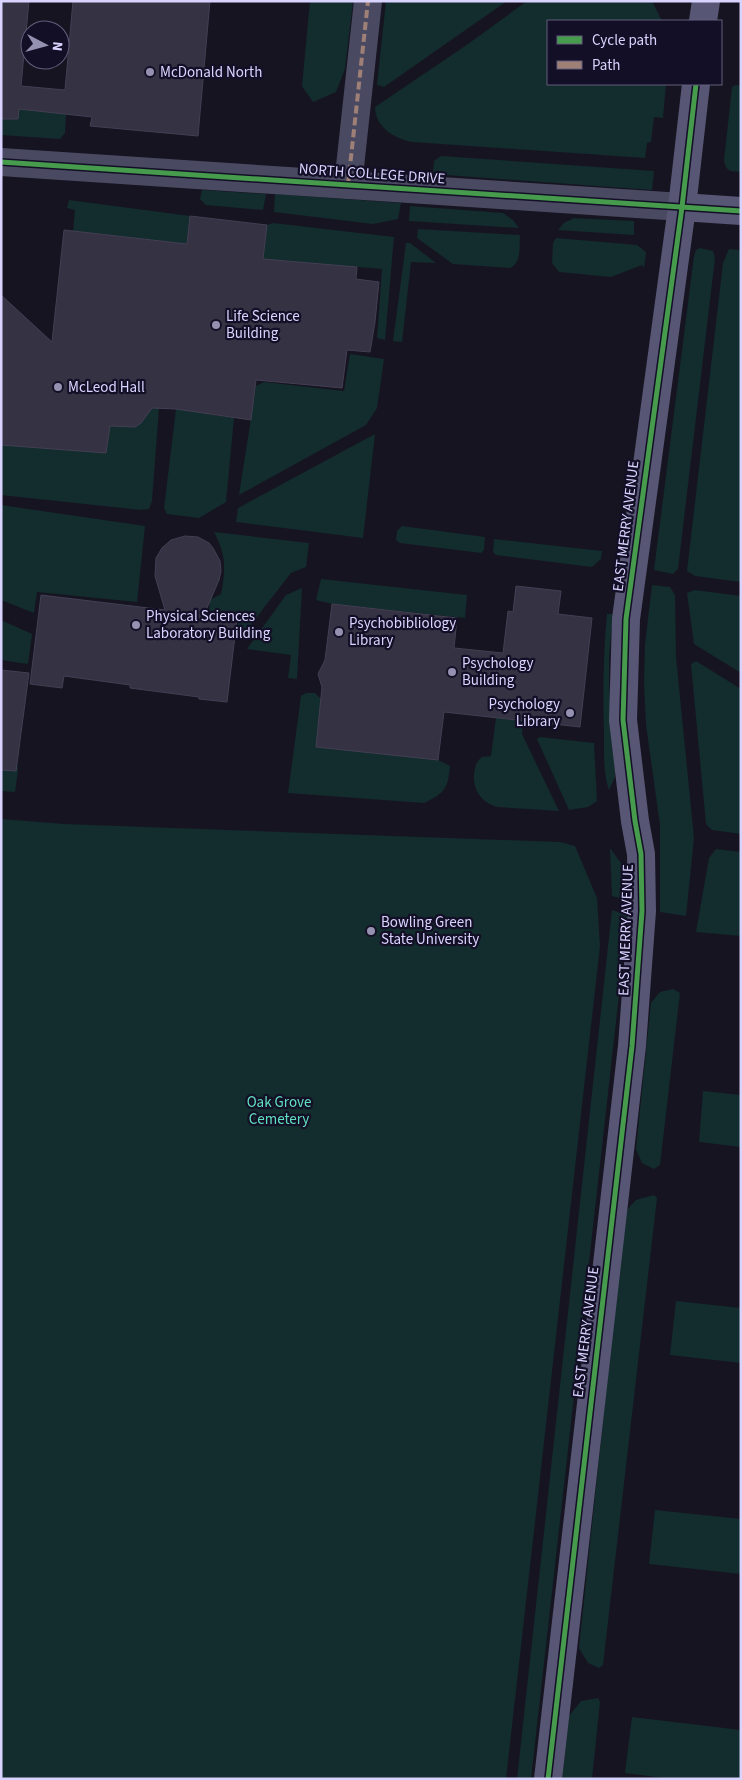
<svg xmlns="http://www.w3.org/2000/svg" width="742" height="1780" font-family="'Source Sans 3',sans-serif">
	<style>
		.green { fill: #132c2d }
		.building { fill: #343243; stroke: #433f54 }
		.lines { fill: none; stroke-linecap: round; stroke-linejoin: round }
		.street { stroke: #4a4962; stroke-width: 28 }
		.secondary { stroke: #575674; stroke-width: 28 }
		.quiet { stroke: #9e8076; stroke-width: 4; stroke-dasharray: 8 4; stroke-linecap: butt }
		.cycleway-casing { stroke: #130f26; stroke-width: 8 }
		.cycleway { stroke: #469c4c; stroke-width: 5 }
		.poi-dot { fill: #9591b1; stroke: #130f26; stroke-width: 2 }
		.labels { text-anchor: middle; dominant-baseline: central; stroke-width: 4.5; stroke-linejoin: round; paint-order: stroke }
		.poi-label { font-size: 15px; fill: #d9d4ff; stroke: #130f26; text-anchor: start }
		.street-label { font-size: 15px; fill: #d9d4ff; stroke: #130f26 }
		.park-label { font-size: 15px; fill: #5fe0c0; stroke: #130f26 }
	</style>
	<rect width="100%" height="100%" fill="#161421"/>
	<!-- green -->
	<g class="green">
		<path d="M310 1H353L345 69 336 92 313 102 302 86Z"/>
		<path d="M386 1H507L384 87 377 85Z"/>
		<path d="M527 1H652L662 21H548V84H666L663 118 654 117 651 142 647 143 645 158 412 142C395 139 375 127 375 107L468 44Z"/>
		<path d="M736 85 741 86V172C730 171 726 172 724 160L732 87Z"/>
		<path d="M1 107 66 114 65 133 60 139 1 135Z"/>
		<path d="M441 156 654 171 652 190 433 174 434 161Z"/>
		<path d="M202 190 266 194 263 210 206 205 200 199Z"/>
		<path d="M275 194 401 203 398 219 373 224 274 212Z"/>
		<path d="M69 200 190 216 187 244 73 231 75 210 67 208Z"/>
		<path d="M410 206 503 213 513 220 519 228 409 221Z"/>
		<path d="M574 218 634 221V235L558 230 564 223Z"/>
		<path d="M273 223 394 237 385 340 377 338 382 269 263 259 267 225Z"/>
		<path d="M418 229 520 235C519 247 522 263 510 268L453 264 417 238Z"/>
		<path d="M556 238 637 245 646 252 644 268 642 265 611 277 559 272 552 263 553 243Z"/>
		<path d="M406 243H410L436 263 411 262 402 342 393 341Z"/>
		<path d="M700 248 713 251 715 258 678 569 673 574 654 570 694 256 696 250Z"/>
		<path d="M729 249 741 250V582L695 576 687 571 723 263Z"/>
		<path d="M350 354 384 359 377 408 366 425 239 495 256 386 264 382 344 391Z"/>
		<path d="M119 359 165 365 159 408 152 501 149 509 141 510 1 495V445L106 452Z"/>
		<path d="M176 409 234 418 226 502 199 518 167 514 164 508Z"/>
		<path d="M375 434 363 538 236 522 238 508Z"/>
		<path d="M1 505 145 526 137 602 37 592 34 613 1 600Z"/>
		<path d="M402 526 485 537 484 550 481 553 400 543 396 540 397 531Z"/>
		<path d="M214 532 309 543 306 567 291 573 243 635 238 634V615L209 611 210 600 221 594C226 568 226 555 214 532Z"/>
		<path d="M494 539 602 551 601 559 592 567 496 555 493 552Z"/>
		<path d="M321 579 467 595 465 618 332 604 316 600Z"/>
		<path d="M652 585 670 587 675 595 676 657 694 838 686 916 660 912V825L646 725 644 683 645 644Z"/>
		<path d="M302 588 297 679 288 678 291 655 247 649 286 595Z"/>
		<path d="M695 590 741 596V673L694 644 687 593Z"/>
		<path d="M607 614H613L609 657V685L612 741 615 766V777L609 790C603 773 604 753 604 735 603 695 603 655 607 614Z"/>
		<path d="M1 620 32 634 28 664 1 660Z"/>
		<path d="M696 661 741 689V834L712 830 706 824 691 664Z"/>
		<path d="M306 693H315L321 699 316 747 438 760 450 766C448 789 445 793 424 803L288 793 301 696Z"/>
		<path d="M496 718 523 721 522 734 559 811 497 807C481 802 473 791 474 774 475 766 476 762 482 757L491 756Z"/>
		<path d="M540 737 594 743 597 801 588 807 569 810 537 739Z"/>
		<path d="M1 760 17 762 18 771 15 792 1 791Z"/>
		<path d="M1 819 64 824 560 842 575 846 597 898 600 946 506 1779H1Z"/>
		<path d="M610 848 623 866 627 900 612 896Z"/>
		<path d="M716 849 741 852V936L696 932 709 858Z"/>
		<path d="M612 910 628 915 531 1779H517Z"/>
		<path d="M673 989 680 993 660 1165 654 1169 642 1163 636 1149 651 1003 660 992Z"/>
		<path d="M703 1091 741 1095V1147L699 1142Z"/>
		<path d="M654 1195 657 1198 603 1665 599 1668 588 1663 579 1648 625 1212 636 1200Z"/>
		<path d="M676 1301 741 1308V1363L670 1355Z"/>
		<path d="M655 1510 741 1519V1574L649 1564Z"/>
		<path d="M598 1698 600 1702 592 1779H562L569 1716 581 1701Z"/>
		<path d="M632 1717 741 1730V1779H672L625 1773Z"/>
	</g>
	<!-- building -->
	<g class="building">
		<path d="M1 1H29L21 86 65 90 73 1H210L198 136 90 126 92 117 19 109 18 119H1Z"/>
		<path d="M190 216 267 225 263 259 357 267 356 279 379 282 375 322 370 352 347 350 342 388 256 380 251 420 176 409 152 408 141 423 135 427 110 426 106 453 1 445V295L52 342 64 230 187 244Z"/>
		<path d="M185 536 198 537 209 543 213 548 220 561 221 571 219 580 204 615 237 619 227 702 199 699V697L130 688V685L64 676 62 688 30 684 41 595 165 610 155 576 156 558 162 548 171 540Z"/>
		<path d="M516 586 561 591 558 614 592 618 580 727 444 712 438 760 316 747 322 687 318 674 325 660 332 604 457 618 454 648 503 653 508 611 513 612Z"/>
		<path d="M1 670 29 673 16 771 1 770Z"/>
	</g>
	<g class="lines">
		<!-- street -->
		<g class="street">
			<path d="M1 162 682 207"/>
			<path d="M348 185 368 1"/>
		</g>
		<!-- secondary -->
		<g class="secondary">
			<path d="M703 21 706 1"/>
			<path d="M682 207 741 211"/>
			<path d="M548 1779 632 1046 642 911 641 854 635 821 623 720 626 619 682 207 696 84"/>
		</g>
		<!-- quiet -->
		<path class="quiet" d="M348 185 368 1"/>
		<!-- cycleway casing -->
		<g class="cycleway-casing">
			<g id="cycleway">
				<path d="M1 162 741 211"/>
				<path d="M548 1779 632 1046 642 911 641 854 635 821 623 720 626 619 682 207 696 84"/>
			</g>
		</g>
		<!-- cycleway -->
		<use href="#cycleway" class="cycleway"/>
	</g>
	<!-- markers -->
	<g class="poi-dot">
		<circle cx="150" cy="72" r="5"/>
		<circle cx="216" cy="325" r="5"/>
		<circle cx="58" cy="387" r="5"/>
		<circle cx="136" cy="625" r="5"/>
		<circle cx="339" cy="632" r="5"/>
		<circle cx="452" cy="672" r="5"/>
		<circle cx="570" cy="713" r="5"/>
		<circle cx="371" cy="931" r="5"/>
	</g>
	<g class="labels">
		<!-- poi labels -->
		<g class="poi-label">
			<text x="160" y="72">McDonald North</text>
			<text x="226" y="316">Life Science<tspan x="226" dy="17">Building</tspan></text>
			<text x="68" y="387">McLeod Hall</text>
			<text x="146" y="616">Physical Sciences<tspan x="146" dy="17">Laboratory Building</tspan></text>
			<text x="349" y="623">Psychobibliology<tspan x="349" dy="17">Library</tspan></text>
			<text x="462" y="663">Psychology<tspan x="462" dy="17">Building</tspan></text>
			<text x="560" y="704" text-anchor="end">Psychology<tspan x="560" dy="17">Library</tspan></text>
			<text x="381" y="922">Bowling Green<tspan x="381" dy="17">State University</tspan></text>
		</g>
		<!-- street labels -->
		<g class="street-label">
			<text transform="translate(372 174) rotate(4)">NORTH COLLEGE DRIVE</text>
			<text transform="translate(626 526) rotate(-83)">EAST MERRY AVENUE</text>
			<text transform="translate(626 930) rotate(-88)">EAST MERRY AVENUE</text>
			<text transform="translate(586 1332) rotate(-83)">EAST MERRY AVENUE</text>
		</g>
		<!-- park labels -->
		<g class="park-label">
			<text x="279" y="1102">Oak Grove<tspan x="279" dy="17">Cemetery</tspan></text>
		</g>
	</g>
	<!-- border -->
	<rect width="742" height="1780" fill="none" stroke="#d9d4ff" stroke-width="5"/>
	<!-- legend -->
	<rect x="547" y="20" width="175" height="65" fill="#130f26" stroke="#625e7d"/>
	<rect x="557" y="36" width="25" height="8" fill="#469c4c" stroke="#625e7d"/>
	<text x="592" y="45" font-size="15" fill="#d9d4ff">Cycle path</text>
	<rect x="557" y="61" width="25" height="8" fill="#9e8076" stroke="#625e7d"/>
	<text x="592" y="70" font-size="15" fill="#d9d4ff">Path</text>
	<!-- north arrow -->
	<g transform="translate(45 45) rotate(96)"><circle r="24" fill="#130f26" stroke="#625e7d"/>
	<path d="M0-4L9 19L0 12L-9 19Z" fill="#9591b1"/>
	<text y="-8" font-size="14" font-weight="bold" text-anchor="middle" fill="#d9d4ff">N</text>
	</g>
</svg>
